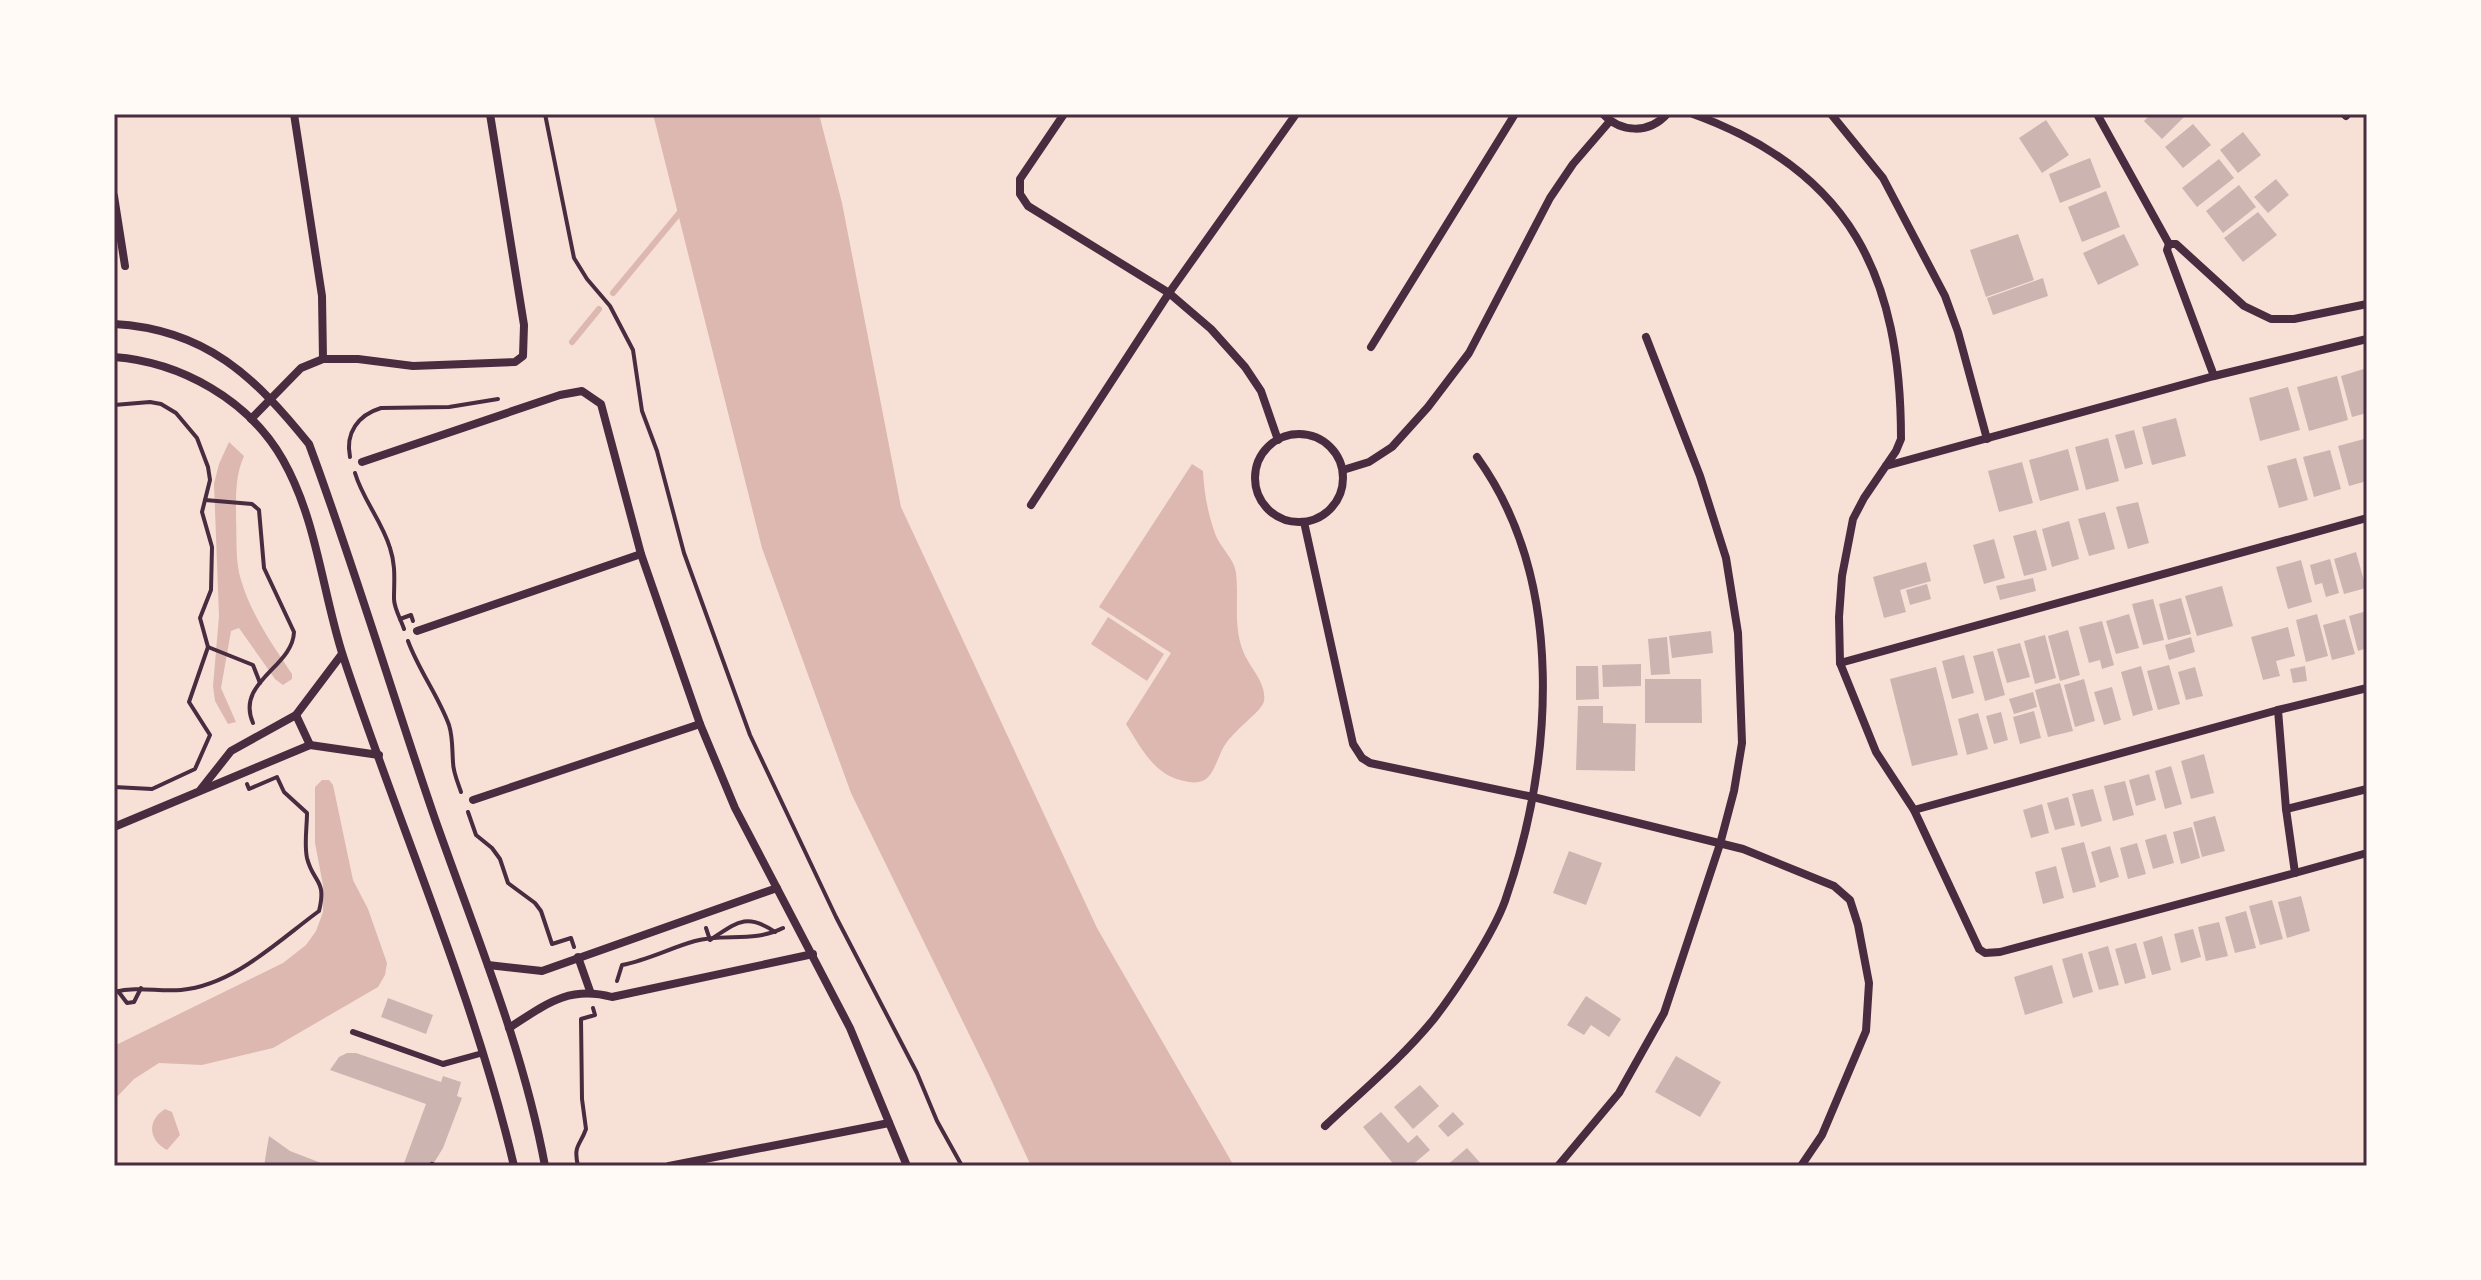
<svg xmlns="http://www.w3.org/2000/svg" width="2481" height="1280" font-family="Signika,sans-serif">
	<style>
		.water { fill: #dcb8b0 }
		.lines { fill: none; stroke-linecap: round; stroke-linejoin: round }
		.stream { stroke: #dcb8b0; stroke-width: 6 }
		.building { fill: #ccb4b1 }
		.path { stroke: #4a2c40; stroke-width: 4 }
		.service { stroke: #4a2c40; stroke-width: 6 }
		.minor { stroke: #4a2c40; stroke-width: 8 }
		.neatline { fill: none; stroke: #4a2c40; stroke-width: 3 }
	</style>
	<rect width="100%" height="100%" fill="#f7e1d7"/>
	<!-- water -->
	<g class="water">
		<path d="M653 114H819L842 203 901 507 1097 928 1234 1166H1031L990 1077 851 793 762 548Z"/>
		<path d="M229 442 244 456C235 476 236 496 236 518 237 538 235 561 241 580 251 614 273 646 292 674V679L283 685 275 679 239 628 231 631 221 688 236 722 228 724 215 701 213 686 219 616 214 484 219 464Z"/>
		<path d="M1192 464 1203 471C1204 493 1208 515 1216 536 1221 548 1235 560 1236 573 1239 599 1233 625 1243 651 1249 667 1267 683 1264 701 1262 712 1231 731 1222 750 1212 772 1210 789 1180 780 1153 773 1140 746 1126 724L1171 653 1099 607Z"/>
		<path d="M1108 617 1164 654 1147 681 1091 644Z"/>
		<path d="M322 780H329L333 785 353 880 368 909 387 963 385 975 378 987 273 1048 202 1065 159 1063 134 1079 114 1100V1046L283 963 306 945 316 931 323 912V885L315 843V787Z"/>
		<path d="M165 1109 172 1112 180 1135 167 1150C148 1140 147 1120 165 1109Z"/>
	</g>
	<g class="lines">
		<!-- stream -->
		<g class="stream">
			<path d="M613 293 681 211"/>
			<path d="M572 342 599 309"/>
		</g>
	</g>
	<!-- building -->
	<g class="building">
		<path d="M2151 114H2187L2162 139 2144 121Z"/>
		<path d="M2046 120 2069 155 2042 173 2019 138Z"/>
		<path d="M2193 124 2211 145 2183 168 2165 147Z"/>
		<path d="M2243 132 2261 155 2238 173 2220 150Z"/>
		<path d="M2090 158 2101 187 2060 203 2049 174Z"/>
		<path d="M2219 159 2234 178 2197 207 2182 188Z"/>
		<path d="M2276 179 2289 195 2268 213 2254 197Z"/>
		<path d="M2239 185 2256 207 2223 233 2206 211Z"/>
		<path d="M2106 191 2120 227 2082 242 2068 207Z"/>
		<path d="M2258 212 2277 235 2243 262 2224 238Z"/>
		<path d="M2018 234 2034 280 1986 297 1970 250Z"/>
		<path d="M2124 234 2139 265 2098 285 2083 253Z"/>
		<path d="M2043 278 2048 296 1993 315 1987 298Z"/>
		<path d="M2367 368V413L2352 417 2341 376Z"/>
		<path d="M2337 376 2348 420 2309 431 2297 387Z"/>
		<path d="M2288 387 2300 430 2260 441 2249 398Z"/>
		<path d="M2176 418 2186 456 2152 465 2142 427Z"/>
		<path d="M2134 430 2143 464 2125 469 2115 435Z"/>
		<path d="M2108 438 2119 481 2086 490 2075 447Z"/>
		<path d="M2364 439 2367 449V481L2349 486 2338 446Z"/>
		<path d="M2068 449 2079 490 2040 501 2029 460Z"/>
		<path d="M2330 450 2341 489 2314 497 2303 457Z"/>
		<path d="M2296 458 2308 500 2279 508 2267 466Z"/>
		<path d="M2022 462 2033 503 1999 512 1988 471Z"/>
		<path d="M2138 502 2149 543 2128 549 2116 507Z"/>
		<path d="M2105 512 2115 549 2089 556 2078 519Z"/>
		<path d="M2069 521 2079 559 2052 567 2042 529Z"/>
		<path d="M2036 530 2047 570 2024 576 2013 536Z"/>
		<path d="M1994 539 2005 578 1984 584 1973 545Z"/>
		<path d="M2356 552 2366 588 2344 594 2334 559Z"/>
		<path d="M2330 559 2339 593 2326 597 2322 583 2315 585 2310 565Z"/>
		<path d="M2301 560 2312 602 2288 609 2276 567Z"/>
		<path d="M1926 562 1931 581 1900 590 1906 612 1884 618 1873 577Z"/>
		<path d="M2033 578 2036 591 2000 600 1996 586Z"/>
		<path d="M1927 584 1931 599 1910 605 1906 590Z"/>
		<path d="M2222 586 2233 626 2197 636 2185 596Z"/>
		<path d="M2181 598 2191 634 2168 640 2159 604Z"/>
		<path d="M2153 599 2164 640 2143 645 2132 604Z"/>
		<path d="M2367 611V648L2358 651 2349 616Z"/>
		<path d="M2129 614 2139 648 2116 654 2106 621Z"/>
		<path d="M2317 614 2328 656 2306 662 2296 620Z"/>
		<path d="M2345 619 2355 654 2332 660 2323 625Z"/>
		<path d="M2102 621 2114 665 2102 669 2100 660 2089 663 2079 627Z"/>
		<path d="M2288 627 2295 656 2276 661 2280 676 2263 680 2251 637Z"/>
		<path d="M2068 630 2080 675 2060 681 2048 636Z"/>
		<path d="M1711 631 1713 653 1672 658 1669 636Z"/>
		<path d="M2045 635 2056 678 2035 684 2024 641Z"/>
		<path d="M1667 637 1670 674 1651 675 1648 639Z"/>
		<path d="M2191 637 2195 652 2169 660 2165 645Z"/>
		<path d="M2020 643 2030 677 2007 683 1997 649Z"/>
		<path d="M1993 651 2005 695 1985 701 1973 656Z"/>
		<path d="M1964 655 1974 693 1952 699 1942 661Z"/>
		<path d="M1641 664V686L1603 687 1602 665Z"/>
		<path d="M2169 665 2180 704 2158 710 2147 671Z"/>
		<path d="M1576 666H1598L1599 699 1576 700Z"/>
		<path d="M2141 666 2153 710 2133 716 2121 672Z"/>
		<path d="M2305 666 2307 681 2293 683 2290 669Z"/>
		<path d="M1936 667 1958 755 1912 766 1890 679Z"/>
		<path d="M2195 667 2203 696 2186 700 2178 672Z"/>
		<path d="M1645 679H1701L1702 723H1645Z"/>
		<path d="M2084 679 2095 721 2075 727 2064 685Z"/>
		<path d="M2060 683 2073 731 2048 737 2035 690Z"/>
		<path d="M2112 687 2121 720 2104 725 2094 692Z"/>
		<path d="M2033 692 2037 707 2014 714 2009 699Z"/>
		<path d="M1578 706H1603V723L1636 724 1635 771 1576 770Z"/>
		<path d="M2034 711 2041 738 2020 744 2013 717Z"/>
		<path d="M2001 712 2008 740 1994 744 1986 716Z"/>
		<path d="M1978 713 1988 749 1967 755 1958 719Z"/>
		<path d="M2204 754 2214 793 2191 799 2181 761Z"/>
		<path d="M2171 766 2182 804 2165 809 2155 771Z"/>
		<path d="M2149 774 2156 800 2136 806 2129 780Z"/>
		<path d="M2125 781 2134 815 2113 821 2104 786Z"/>
		<path d="M2093 789 2102 821 2081 827 2072 794Z"/>
		<path d="M2068 797 2075 825 2055 830 2047 803Z"/>
		<path d="M2042 804 2049 833 2031 838 2023 810Z"/>
		<path d="M2215 816 2225 851 2202 857 2193 822Z"/>
		<path d="M2192 827 2200 858 2181 864 2173 832Z"/>
		<path d="M2166 834 2174 863 2153 869 2145 840Z"/>
		<path d="M2084 842 2096 887 2073 893 2061 848Z"/>
		<path d="M2137 843 2146 874 2128 879 2120 848Z"/>
		<path d="M2110 846 2119 877 2100 883 2091 852Z"/>
		<path d="M1569 851 1602 863 1586 905 1553 893Z"/>
		<path d="M2056 866 2064 898 2043 904 2035 872Z"/>
		<path d="M2301 896 2310 931 2287 938 2278 902Z"/>
		<path d="M2272 900 2283 939 2260 945 2249 906Z"/>
		<path d="M2246 911 2256 948 2235 953 2225 917Z"/>
		<path d="M2219 922 2228 956 2206 961 2198 927Z"/>
		<path d="M2193 929 2201 957 2181 963 2174 934Z"/>
		<path d="M2162 936 2171 970 2152 975 2143 942Z"/>
		<path d="M2136 943 2146 978 2125 984 2115 949Z"/>
		<path d="M2108 946 2119 985 2099 990 2088 952Z"/>
		<path d="M2082 953 2093 992 2073 998 2062 959Z"/>
		<path d="M2052 965 2063 1003 2025 1015 2014 977Z"/>
		<path d="M1586 996 1621 1019 1609 1037 1591 1025 1584 1035 1567 1025Z"/>
		<path d="M388 998 433 1015 426 1034 381 1017Z"/>
		<path d="M347 1053H356L441 1082 443 1076 461 1082 457 1096 462 1098 443 1148 432 1166H403L426 1104 330 1070 339 1057Z"/>
		<path d="M1676 1056 1721 1082 1700 1117 1655 1092Z"/>
		<path d="M1420 1085 1439 1106 1413 1129 1394 1107Z"/>
		<path d="M1381 1112 1408 1143 1417 1135 1430 1150 1411 1166H1395L1363 1127Z"/>
		<path d="M1453 1112 1464 1124 1448 1137 1438 1126Z"/>
		<path d="M269 1136 290 1151 329 1166H264Z"/>
		<path d="M1467 1148 1483 1166H1446Z"/>
	</g>
	<g class="lines">
		<!-- path -->
		<g class="path">
			<path d="M545 114 574 258 587 279 610 306 633 350 642 411 657 451 684 553 750 735 836 917 917 1073 937 1121 962 1166"/>
			<path d="M114 405 150 402 161 404 176 413 197 438 208 467 210 480 202 512 212 547 211 590 200 618 208 647 189 702 210 735 195 769 152 789 114 787"/>
			<path d="M350 457C345 433 358 415 381 408L449 407 498 399"/>
			<path d="M355 473C363 500 382 521 390 548 396 566 394 580 394 599 394 608 401 620 404 629"/>
			<path d="M205 500 252 504 259 510 264 568 294 632C293 667 235 682 253 723"/>
			<path d="M400 619 411 615 413 621"/>
			<path d="M408 641C419 671 438 695 449 725 453 738 452 749 453 762 453 772 458 783 461 792"/>
			<path d="M208 647 253 665 260 683"/>
			<path d="M468 812 476 835 492 848 500 859 508 883 535 903 541 911 552 944 571 938 574 947"/>
			<path d="M706 928 710 940C736 923 746 912 775 932"/>
			<path d="M617 981 622 965C648 960 670 948 695 941 724 933 754 943 783 928"/>
			<path d="M118 991 127 1003 134 1002 141 988"/>
			<path d="M114 992C139 986 157 992 181 990 234 985 278 941 319 911 327 879 313 883 307 858 304 844 307 827 307 813L284 792 277 777 249 789 247 784"/>
			<path d="M578 1166C573 1145 580 1146 586 1129L582 1099 581 1019 595 1015 593 1008"/>
		</g>
		<!-- service -->
		<g class="service">
			<path d="M353 1032 443 1064 483 1053"/>
			<path d="M432 1165 434 1166"/>
		</g>
		<!-- minor -->
		<g class="minor">
			<path d="M294 114 322 296 323 359"/>
			<path d="M1064 114 1020 179V194L1028 206 1169 293 1211 329 1245 367 1261 391 1278 440"/>
			<path d="M1603 114C1621 133 1649 134 1667 114"/>
			<path d="M1693 114C1851 171 1901 277 1901 439L1896 451 1864 498 1853 519 1842 576 1839 617 1840 663 1876 752 1914 810 1979 949 1985 953 2000 952 2295 873 2286 809 2278 710"/>
			<path d="M1831 114 1883 178 1945 296 1958 332 1987 439"/>
			<path d="M2097 114 2169 244H2176L2244 306 2271 319H2294L2367 304"/>
			<path d="M2344 114 2346 116"/>
			<path d="M114 196 125 266"/>
			<path d="M2169 244 2167 250 2214 376"/>
			<path d="M114 324C206 329 255 377 309 444 355 568 392 694 435 819 475 933 523 1047 545 1166"/>
			<path d="M1371 347 1515 114"/>
			<path d="M114 357C181 362 249 400 283 460 317 520 322 591 343 656 399 826 473 992 514 1166"/>
			<path d="M251 419 301 368 323 359H358L413 366 515 362 523 356 524 325 490 114"/>
			<circle cx="1299" cy="478" r="44"/>
			<path d="M362 462 560 395 582 391 601 404 641 554 700 724 735 808 850 1028 907 1166"/>
			<path d="M1886 466 2214 376 2367 339"/>
			<path d="M1343 470 1369 462 1392 447 1428 407 1469 353 1550 198 1573 164 1610 121"/>
			<path d="M1031 505 1169 293 1296 114"/>
			<path d="M1304 522 1353 744 1362 758 1370 763 1533 797 1743 849 1834 886 1850 900 1858 925 1869 983 1866 1031 1822 1135 1801 1166"/>
			<path d="M417 631 641 554"/>
			<path d="M1840 663 2367 518"/>
			<path d="M296 715 310 745"/>
			<path d="M201 789 231 751 296 715 342 654"/>
			<path d="M473 800 700 724"/>
			<path d="M2286 809 2367 789"/>
			<path d="M1914 810 2278 710 2367 688"/>
			<path d="M114 827 310 745 379 755"/>
			<path d="M2295 873 2367 853"/>
			<path d="M578 957 590 991"/>
			<path d="M488 965 542 971 777 888"/>
			<path d="M509 1028C545 1005 568 985 612 997L813 954"/>
			<path d="M1325 1126C1361 1092 1401 1059 1433 1020 1455 992 1493 934 1505 901 1553 762 1567 582 1477 457"/>
			<path d="M669 1166 889 1123"/>
			<path d="M1558 1166 1619 1093 1664 1013 1720 844 1734 791 1742 743 1738 633 1726 558 1700 476 1646 337"/>
		</g>
	</g>
	<!-- border -->
	<rect width="2481" height="1280" fill="none" stroke="#fffaf5" stroke-width="232"/>
	<rect x="116" y="116" width="2249" height="1048" class="neatline"/>
</svg>
